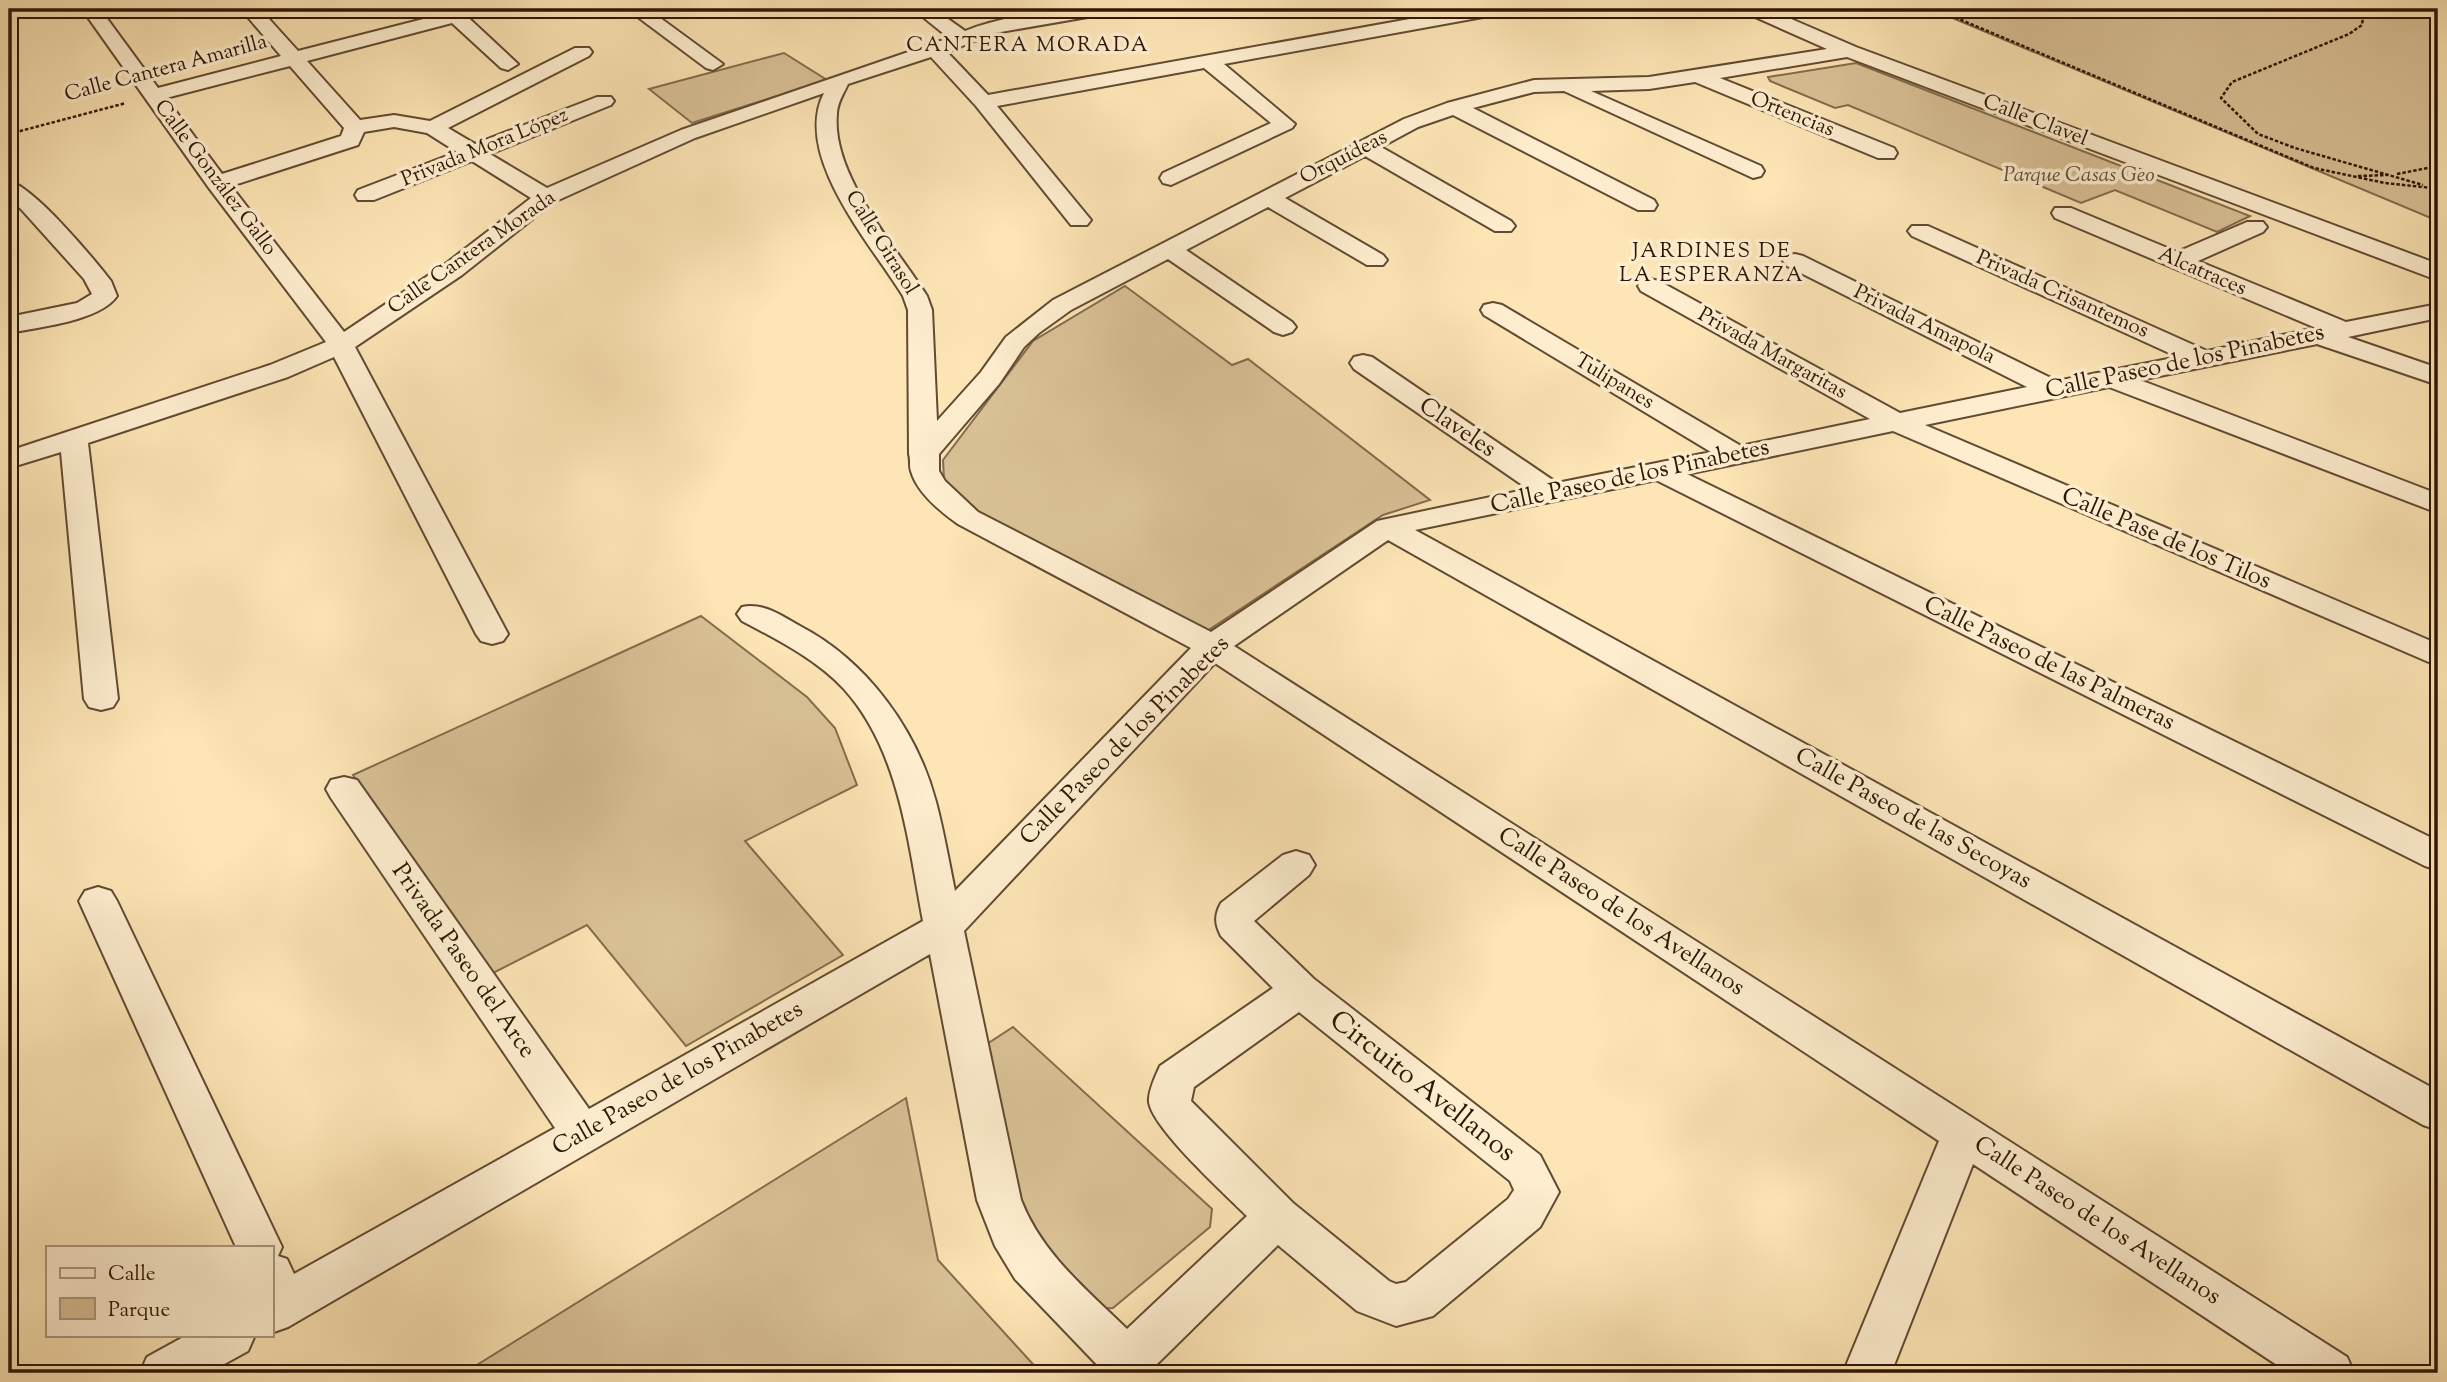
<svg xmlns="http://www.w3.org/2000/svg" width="2447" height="1382" font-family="'Sorts Mill Goudy',serif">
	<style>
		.green { fill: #dac297; stroke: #846c4e; stroke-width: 2 }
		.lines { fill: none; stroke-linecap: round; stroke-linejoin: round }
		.minor-casing { stroke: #624a32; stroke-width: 4 }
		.path { stroke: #2e1606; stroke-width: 2.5; stroke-dasharray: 3.5 2; stroke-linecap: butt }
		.minor { fill: #feeecf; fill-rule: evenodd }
		.labels { text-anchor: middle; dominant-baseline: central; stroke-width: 7; stroke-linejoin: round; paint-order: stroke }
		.far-neighbourhood-label { font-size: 21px; letter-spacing: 2px; fill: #2e1606; stroke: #feeecf }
		.far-street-label { font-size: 21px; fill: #2e1606; stroke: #feeecf }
		.far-park-label { font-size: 21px; font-style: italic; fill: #624a32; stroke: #feeecf }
		.street-label { font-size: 24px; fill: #2e1606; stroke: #feeecf }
		.near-street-label { font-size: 28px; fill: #2e1606; stroke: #feeecf }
	</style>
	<rect width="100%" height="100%" fill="#fde5b5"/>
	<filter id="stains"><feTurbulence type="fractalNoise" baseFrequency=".00286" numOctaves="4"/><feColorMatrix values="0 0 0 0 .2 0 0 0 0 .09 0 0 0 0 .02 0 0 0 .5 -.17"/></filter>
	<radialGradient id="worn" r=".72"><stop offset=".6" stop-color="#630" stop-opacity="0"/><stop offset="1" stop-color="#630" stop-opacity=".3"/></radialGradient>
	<!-- green -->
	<g class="green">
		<path d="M1931 9H2438V221Z"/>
		<path d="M784 53 827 80 692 123 649 89Z"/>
		<path d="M1856 63 2250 216 2217 232 2115 190 2081 203 1848 105 1835 108 1770 81 1768 77Z"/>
		<path d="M1125 286 1232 365 1248 359 1430 500 1383 515 1207 631 970 512 944 480 943 460 1033 341Z"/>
		<path d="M701 616 807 697 835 728 857 785 745 841 843 955 686 1046 587 925 493 973 353 775Z"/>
		<path d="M1013 1027 1212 1209 1210 1227 1113 1308 1093 1309 1023 1228 984 1046Z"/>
		<path d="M906 1098 938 1260 1041 1373H464Z"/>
	</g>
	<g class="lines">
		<!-- minor casing -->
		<g class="minor-casing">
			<g id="minor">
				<path d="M82 9H100L158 88 281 56 241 9H260L298 51 443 14 439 9H459L518 64 508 70 501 68 452 23 307 61 360 120 394 115 430 121 575 48H589L592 52 589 56 448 128 475 144 597 97H611L614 101 611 105 490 154 547 188 681 130 949 38 913 9H934L965 31C1009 14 1060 9 1108 9L1106 13 1099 15 995 33 947 52 988 95 1465 9H1503L1501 13 1494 15 1224 64 1295 124 1292 128 1171 185 1163 183 1160 178 1163 173 1271 123 1204 68 997 106 1091 220 1087 225H1071L976 106 931 57 848 84C844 93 837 103 837 114 831 175 896 247 927 296L932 310 937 421 981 372 1006 337 1053 300 1404 119 1447 103 1534 80 1649 77 1827 49 1746 13 1744 9H1768L1856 47 2438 264V279L2429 277 1847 57 1720 78 1894 148 1897 153 1894 158H1878L1695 82 1649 89 1591 91 1761 166 1764 171 1761 176 1753 178 1564 91 1534 92 1473 108 1654 200 1657 205 1654 210H1638L1453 115 1418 127 1381 147 1511 221 1515 226 1511 231H1495L1365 156 1285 198 1383 255 1387 260 1383 265H1367L1268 207 1186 250 1292 322 1296 327 1292 332 1283 335 1274 332 1168 259 1071 310 1039 333 1024 347 999 384 939 454V471L945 481 978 512 1211 632 1377 521 1528 489 1354 369 1350 363 1354 357 1363 355 1372 357 1557 483 1711 452 1484 315 1481 310 1484 305 1493 303 1502 305 1741 446 1870 419 1641 291 1638 286 1641 281 1650 279 1659 281 1900 413 2027 387 1787 266 1783 261 1787 256 1795 254 1803 256 2057 381 2178 357 1912 236 1908 231 1912 226H1928L2207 351 2316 328 2055 218 2052 213 2055 208H2071L2177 252 2247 222H2263L2267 227 2263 232 2198 261 2346 322 2438 304V318L2348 337 2438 368V385L2317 344 2140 380 2438 494V513L2109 387 1925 425 2438 644V666L1893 431 1687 474 2438 841V870L2425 866 1656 480 1415 530 2438 1091V1130L2423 1125 1388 540 1234 646 2347 1357 2354 1373H2289L1973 1164 1891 1373H1843L1939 1141 1215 663 964 931 1021 1200C1042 1254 1087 1290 1127 1329L1247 1216C1226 1195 1152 1128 1149 1102 1148 1091 1156 1075 1160 1066L1273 988 1221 936C1215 924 1214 916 1221 903L1283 855 1296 851 1309 855 1315 865 1309 875 1254 921 1314 979 1540 1155 1559 1192 1540 1227 1433 1316 1396 1326 1357 1311 1278 1245 1157 1364 1161 1373H1105L1015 1279 995 1246 977 1200 930 954 288 1327 271 1333V1247H236L79 901 85 891 98 887 111 891 117 901 282 1247 278 1256 287 1259 294 1274 555 1128 331 798 326 789 331 780 344 777 357 780 589 1109 923 921C908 843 900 751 844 689 816 659 778 640 742 621L737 614 742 607C763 602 782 616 800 626 867 661 917 730 936 802 944 832 949 862 955 891L1191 648 958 524C941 512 917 493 911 471 909 466 911 460 909 454L908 310 903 296C871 244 792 156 824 93L695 138 554 202 462 275 355 347 508 634 503 641 492 644 481 641 476 634 334 357 288 377 88 443 118 699 113 707 101 710 89 707 84 699 61 452 9 468V451L270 365 326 342 209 188ZM290 66 344 128 341 136 222 174 166 98ZM394 127 427 133 457 152 358 190 355 195 358 200H374L472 161 531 198 444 265 344 332 231 186 358 145 364 132ZM1299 1012 1510 1181 1514 1190 1508 1199 1406 1282 1396 1284 1389 1281 1293 1203 1191 1101 1194 1087Z"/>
				<path d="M627 9H648L723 64 713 70 706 68Z"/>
				<path d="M9 181C35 188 93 258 111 281L117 296C100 321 39 327 9 333V317L77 303 92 294 84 279 21 209 9 199Z"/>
				<path d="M187 1335H255L248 1351 208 1373H140L147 1357Z"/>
			</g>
		</g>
		<!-- path -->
		<g class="path">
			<path d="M1935 9 2314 168 2385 183 2432 188"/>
			<path d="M2364 9 2362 25 2349 34 2232 82 2221 98 2258 134 2295 148 2423 185"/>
			<path d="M9 134 126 103"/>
			<path d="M2397 174 2438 166"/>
			<path d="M2358 176 2388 175"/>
		</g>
		<!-- minor -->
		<use href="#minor" class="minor"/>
	</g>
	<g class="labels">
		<!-- far-neighbourhood labels -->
		<g class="far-neighbourhood-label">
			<text x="1028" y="46">CANTERA MORADA</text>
			<text x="1712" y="252">JARDINES DE<tspan x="1712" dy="24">LA ESPERANZA</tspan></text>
		</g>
		<!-- far-street labels -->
		<g class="far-street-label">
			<text transform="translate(166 69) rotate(-15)">Calle Cantera Amarilla</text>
			<text transform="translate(1792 115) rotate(22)">Ortencias</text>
			<text transform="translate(2035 121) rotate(21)">Calle Clavel</text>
			<text transform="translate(485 148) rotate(-22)">Privada Mora López</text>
			<text transform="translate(1344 158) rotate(-27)">Orquídeas</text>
			<text transform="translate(215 178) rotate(53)">Calle González Gallo</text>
			<text transform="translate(881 243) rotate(58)">Calle Girasol</text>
			<text transform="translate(472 253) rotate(-35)">Calle Cantera Morada</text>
			<text transform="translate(2202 272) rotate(23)">Alcatraces</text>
			<text transform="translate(2062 295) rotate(24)">Privada Crisantemos</text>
			<text transform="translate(1924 325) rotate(26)">Privada Amapola</text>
			<text transform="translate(1772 354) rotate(29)">Privada Margaritas</text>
			<text transform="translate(1614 382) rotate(31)">Tulipanes</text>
		</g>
		<!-- far-park labels -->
		<g class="far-park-label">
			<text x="2079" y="176">Parque Casas Geo</text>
		</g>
		<!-- street labels -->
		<g class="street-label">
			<text transform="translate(2185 362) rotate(-12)">Calle Paseo de los Pinabetes</text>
			<text transform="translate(1457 428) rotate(34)">Claveles</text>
			<text transform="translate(1630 477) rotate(-12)">Calle Paseo de los Pinabetes</text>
			<text transform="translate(2166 539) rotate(23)">Calle Pase de los Tilos</text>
			<text transform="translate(2049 664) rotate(26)">Calle Paseo de las Palmeras</text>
			<text transform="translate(1125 741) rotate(-45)">Calle Paseo de los Pinabetes</text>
			<text transform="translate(1913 819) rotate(29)">Calle Paseo de las Secoyas</text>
			<text transform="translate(1621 912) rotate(33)">Calle Paseo de los Avellanos</text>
			<text transform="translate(463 961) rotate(55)">Privada Paseo del Arce</text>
			<text transform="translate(678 1079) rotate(-30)">Calle Paseo de los Pinabetes</text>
			<text transform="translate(2097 1221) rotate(33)">Calle Paseo de los Avellanos</text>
		</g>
		<!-- near-street labels -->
		<g class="near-street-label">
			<text transform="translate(1422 1087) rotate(38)">Circuito Avellanos</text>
		</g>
	</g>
	<!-- margin -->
	<rect width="2447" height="1382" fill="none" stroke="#fde5b5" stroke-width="35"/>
	<rect x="10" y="10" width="2426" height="1361" fill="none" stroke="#2e1606" stroke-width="3.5"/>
	<rect x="18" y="18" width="2412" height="1347" fill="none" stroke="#2e1606" stroke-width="2"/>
	<!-- legend -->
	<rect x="46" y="1246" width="228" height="91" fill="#feeecf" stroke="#ab987f" stroke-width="2"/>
	<rect x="60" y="1268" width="35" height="10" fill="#feeecf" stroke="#ab987f" stroke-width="2"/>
	<text x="108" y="1280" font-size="21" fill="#2e1606">Calle</text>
	<rect x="60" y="1298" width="35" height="21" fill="#dac297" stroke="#ab987f" stroke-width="2"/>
	<text x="108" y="1316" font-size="21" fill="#2e1606">Parque</text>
	<rect width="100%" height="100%" filter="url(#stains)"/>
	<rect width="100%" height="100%" fill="url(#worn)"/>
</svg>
